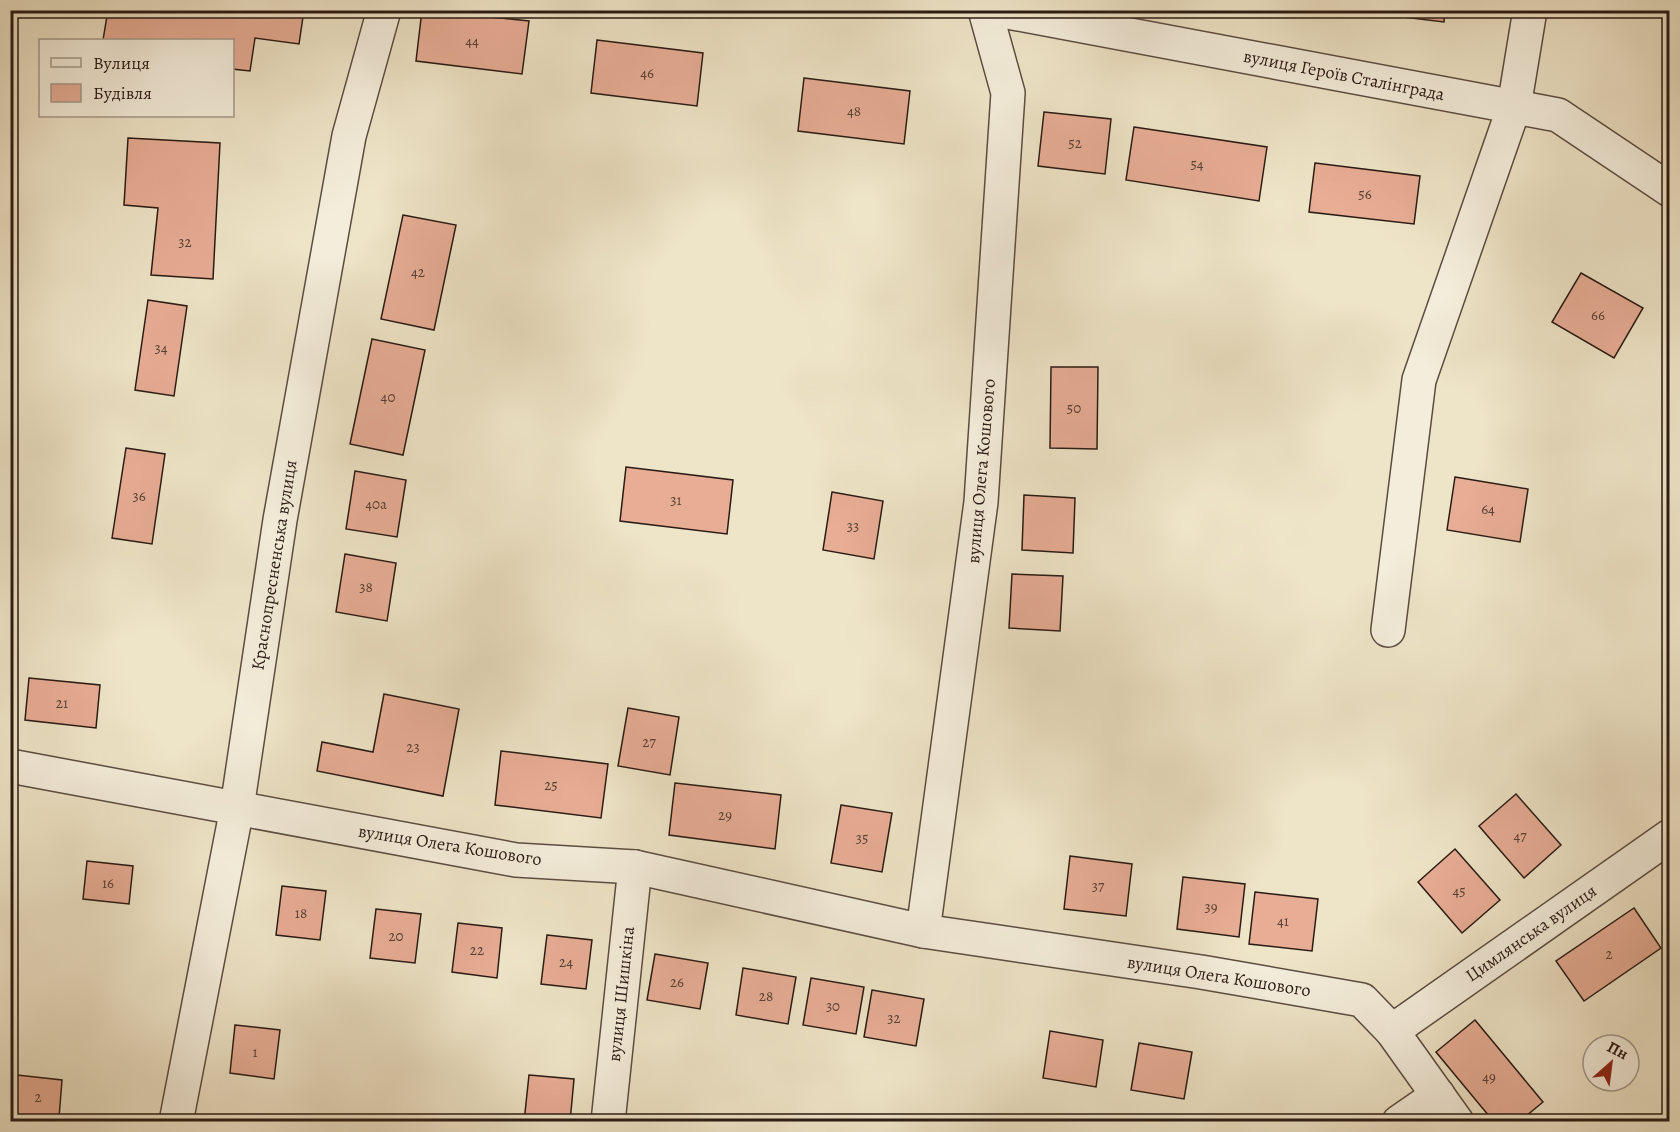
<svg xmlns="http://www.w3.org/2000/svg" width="1680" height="1132" font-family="Alegreya,serif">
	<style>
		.building { fill: #e7ad95; stroke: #2a1b14; stroke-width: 1.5 }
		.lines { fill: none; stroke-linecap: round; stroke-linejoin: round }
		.minor-casing { stroke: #5b4d41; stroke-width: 36 }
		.minor { stroke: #f4eddb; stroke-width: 33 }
		.labels { text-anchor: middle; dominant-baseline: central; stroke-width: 4.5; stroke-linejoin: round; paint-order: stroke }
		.number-label { font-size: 15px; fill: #594034 }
		.street-label { font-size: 18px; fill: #2a1b14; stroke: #f4eddb }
	</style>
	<rect width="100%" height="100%" fill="#eee4c7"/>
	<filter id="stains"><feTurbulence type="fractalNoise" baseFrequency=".00333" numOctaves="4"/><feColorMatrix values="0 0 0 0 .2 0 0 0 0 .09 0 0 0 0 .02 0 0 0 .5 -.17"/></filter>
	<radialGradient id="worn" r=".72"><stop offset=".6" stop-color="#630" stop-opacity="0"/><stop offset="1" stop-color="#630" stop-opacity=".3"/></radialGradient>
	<!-- building -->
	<g class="building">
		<path d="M108 10H304L299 44 255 38 250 71 232 69V40H103Z"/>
		<path d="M422 10 529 21 522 74 416 61Z"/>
		<path d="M1345 10H1445L1444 22Z"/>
		<path d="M597 40 703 53 697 106 591 93Z"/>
		<path d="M804 78 910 91 904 144 798 131Z"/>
		<path d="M1044 112 1111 119 1105 174 1038 166Z"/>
		<path d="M1134 127 1267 147 1259 201 1126 180Z"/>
		<path d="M128 138 220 143 213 279 151 275 158 208 124 205Z"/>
		<path d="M1315 163 1420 176 1414 224 1309 212Z"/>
		<path d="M403 215 456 225 434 330 381 319Z"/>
		<path d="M1581 273 1643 308 1614 358 1552 322Z"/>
		<path d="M148 300 187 306 174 396 135 390Z"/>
		<path d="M372 339 425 350 403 455 350 444Z"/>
		<path d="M1051 367H1098L1097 449 1050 448Z"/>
		<path d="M126 448 165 454 152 544 112 538Z"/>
		<path d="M626 467 733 480 727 534 620 521Z"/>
		<path d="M355 471 406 480 397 537 346 529Z"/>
		<path d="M1455 477 1528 489 1520 542 1447 530Z"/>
		<path d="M832 492 883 501 874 559 823 550Z"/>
		<path d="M1024 495 1075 498 1073 553 1022 550Z"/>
		<path d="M345 554 396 563 387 621 336 612Z"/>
		<path d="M1012 574 1063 576 1060 631 1009 628Z"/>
		<path d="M29 678 100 685 96 728 25 720Z"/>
		<path d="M384 694 459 709 443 796 317 771 322 742 373 752Z"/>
		<path d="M628 708 679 717 670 775 618 766Z"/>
		<path d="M501 751 608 764 601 818 495 805Z"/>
		<path d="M675 783 781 795 775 849 669 835Z"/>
		<path d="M1516 794 1561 845 1524 878 1479 826Z"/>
		<path d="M841 805 892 813 882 872 831 863Z"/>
		<path d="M1455 849 1500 900 1462 933 1418 882Z"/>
		<path d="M1070 856 1132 864 1126 916 1064 909Z"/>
		<path d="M87 861 133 866 129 904 83 899Z"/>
		<path d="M1183 877 1245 884 1239 937 1177 929Z"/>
		<path d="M282 886 326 891 320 940 276 935Z"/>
		<path d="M1255 892 1318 899 1312 951 1249 944Z"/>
		<path d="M1634 908 1661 948 1584 1001 1556 961Z"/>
		<path d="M376 909 421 914 415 963 370 958Z"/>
		<path d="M458 923 502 928 497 978 452 972Z"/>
		<path d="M547 935 592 940 586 989 541 984Z"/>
		<path d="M655 954 708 963 700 1009 647 1000Z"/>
		<path d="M743 968 796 977 788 1024 736 1015Z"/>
		<path d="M811 978 864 987 856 1034 803 1025Z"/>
		<path d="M872 990 924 999 916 1046 864 1037Z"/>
		<path d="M1475 1020 1543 1102 1519 1122H1494L1436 1052Z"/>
		<path d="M235 1025 280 1030 274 1079 230 1073Z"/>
		<path d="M1050 1031 1103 1040 1096 1087 1043 1078Z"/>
		<path d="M1139 1043 1192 1052 1184 1099 1131 1090Z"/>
		<path d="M17 1075 62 1080 59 1118 13 1114Z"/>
		<path d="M529 1075 574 1079 570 1122H524Z"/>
	</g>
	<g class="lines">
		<!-- minor casing -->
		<g class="minor-casing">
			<g id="minor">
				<path d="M997 10 1558 115 1670 190"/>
				<path d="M1388 630 1419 380 1514 107 1530 10"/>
				<path d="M10 766 516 860 635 867 923 931 1201 972 1362 1000 1392 1031 1457 1122"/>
				<path d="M923 931 981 502 1008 93 985 10"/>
				<path d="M1392 1031 1670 836"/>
				<path d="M176 1122 237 808 280 520 349 136 384 10"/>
				<path d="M608 1122 635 867"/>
				<path d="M1399 1122 1438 1095"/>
			</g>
		</g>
		<!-- minor -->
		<use href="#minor" class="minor"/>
	</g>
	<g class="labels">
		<!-- number labels -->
		<g class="number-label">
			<text x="472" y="41">44</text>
			<text x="647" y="73">46</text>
			<text x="854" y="111">48</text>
			<text x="1075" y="143">52</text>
			<text x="1197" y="164">54</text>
			<text x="1365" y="194">56</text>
			<text x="185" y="242">32</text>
			<text x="418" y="272">42</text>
			<text x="1598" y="315">66</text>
			<text x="161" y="348">34</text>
			<text x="388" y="397">40</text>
			<text x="1074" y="408">50</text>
			<text x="139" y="496">36</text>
			<text x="676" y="500">31</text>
			<text x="376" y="504">40а</text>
			<text x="1488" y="509">64</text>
			<text x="853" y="526">33</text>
			<text x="366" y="587">38</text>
			<text x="62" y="703">21</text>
			<text x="649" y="742">27</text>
			<text x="413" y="747">23</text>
			<text x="551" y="785">25</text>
			<text x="725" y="815">29</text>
			<text x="1520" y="836">47</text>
			<text x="862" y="838">35</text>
			<text x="108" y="883">16</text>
			<text x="1098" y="886">37</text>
			<text x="1459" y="891">45</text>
			<text x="1211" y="907">39</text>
			<text x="301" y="913">18</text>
			<text x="1283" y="921">41</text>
			<text x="396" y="936">20</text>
			<text x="477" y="950">22</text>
			<text x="1609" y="954">2</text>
			<text x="566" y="962">24</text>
			<text x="677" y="982">26</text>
			<text x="766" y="996">28</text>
			<text x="833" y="1006">30</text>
			<text x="894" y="1018">32</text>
			<text x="255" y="1052">1</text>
			<text x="1489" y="1077">49</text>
			<text x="38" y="1097">2</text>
		</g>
		<!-- street labels -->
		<g class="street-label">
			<text transform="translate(1344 75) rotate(11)">вулиця Героїв Сталінграда</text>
			<text transform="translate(981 471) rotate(-85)">вулиця Олега Кошового</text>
			<text transform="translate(274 565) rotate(-81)">Краснопресненська вулиця</text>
			<text transform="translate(450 845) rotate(9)">вулиця Олега Кошового</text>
			<text transform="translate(1531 933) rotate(-35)">Цимлянська вулиця</text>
			<text transform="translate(1219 976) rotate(9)">вулиця Олега Кошового</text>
			<text transform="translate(621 994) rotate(-84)">вулиця Шишкіна</text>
		</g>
	</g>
	<!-- margin -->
	<rect width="1680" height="1132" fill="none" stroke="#eee4c7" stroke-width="36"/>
	<rect x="12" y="12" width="1656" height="1108" fill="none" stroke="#2a1b14" stroke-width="3"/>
	<rect x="18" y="18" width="1644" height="1096" fill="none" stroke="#2a1b14" stroke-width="1.5"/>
	<!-- legend -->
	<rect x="39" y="39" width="195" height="78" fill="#f4eddb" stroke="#a3998b" stroke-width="1.5"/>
	<rect x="51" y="58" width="30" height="9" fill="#f4eddb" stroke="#a3998b" stroke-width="1.5"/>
	<text x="93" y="69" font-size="18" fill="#2a1b14">Вулиця</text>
	<rect x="51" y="84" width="30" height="18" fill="#e7ad95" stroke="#a3998b" stroke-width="1.5"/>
	<text x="93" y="99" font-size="18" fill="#2a1b14">Будівля</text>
	<!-- north arrow -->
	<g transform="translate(1611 1063) rotate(28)"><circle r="28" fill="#f4eddb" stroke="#a3998b" stroke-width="1.5"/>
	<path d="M0-4.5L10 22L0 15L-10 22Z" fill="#8f2418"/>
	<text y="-9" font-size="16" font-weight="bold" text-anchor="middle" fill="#2a1b14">Пн</text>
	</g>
	<rect width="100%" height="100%" filter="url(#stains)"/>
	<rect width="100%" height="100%" fill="url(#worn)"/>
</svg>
